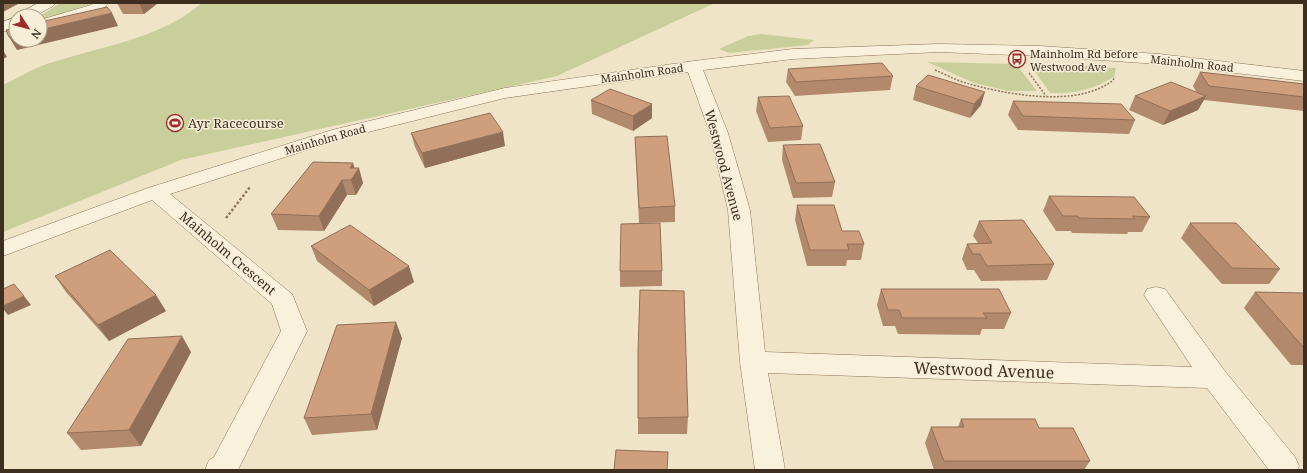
<svg xmlns="http://www.w3.org/2000/svg" width="1307" height="473" font-family="'Noto Serif',serif">
	<style>
		.green { fill: #c9cf9b }
		.lines { fill: none; stroke-linecap: round; stroke-linejoin: round }
		.minor-casing { stroke: #8d765c; stroke-width: 1 }
		.path-far1 { stroke: #8d765c; stroke-width: 1.5; stroke-dasharray: 2 1.5; stroke-linecap: butt }
		.path { stroke: #8d765c; stroke-width: 2.5; stroke-dasharray: 2.5 2; stroke-linecap: butt }
		.minor { fill: #faf1dc; fill-rule: evenodd }
		.wall { fill: #b2896c }
		.shaded-wall { fill: #916f58 }
		.building { fill: #cf9f7d; stroke: #916f58 }
		.labels { text-anchor: middle; dominant-baseline: central; stroke-width: 3; stroke-linejoin: round; paint-order: stroke }
		.far-poi-label { font-size: 11px; fill: #3d2e20; stroke: #f7eed8; text-anchor: start }
		.far-street-label { font-size: 11px; fill: #3d2e20; stroke: #f7eed8 }
		.poi-label { font-size: 13px; fill: #3d2e20; stroke: #f7eed8; text-anchor: start }
		.street-label { font-size: 13px; fill: #3d2e20; stroke: #f7eed8 }
		.near-street-label { font-size: 16px; fill: #3d2e20; stroke: #f7eed8 }
	</style>
	<rect width="100%" height="100%" fill="#f0e4c8"/>
	<!-- green -->
	<g class="green">
		<path d="M60 3H93L51 18H40V16Z"/>
		<path d="M202 3H715L557 76 181 160 3 232V85C16 79 30 70 44 65 96 47 159 40 202 3Z"/>
		<path d="M761 34 814 40 808 45 729 53 719 49 748 36Z"/>
		<path d="M927 62 1016 64 1037 91H1009L974 83Z"/>
		<path d="M1029 63 1116 68 1114 77C1093 89 1075 94 1050 93Z"/>
	</g>
	<g class="lines">
		<!-- minor casing -->
		<g class="minor-casing">
			<g id="minor">
				<path d="M38 3H55L53 6 35 16H18L20 13Z"/>
				<path d="M94 3H109L101 11 40 28V20L91 5Z"/>
				<path d="M16 17V27L3 32V22Z"/>
				<path d="M939 44 1040 46 1159 54 1304 71V81L1159 64 1040 56 939 52 793 59 703 70 728 133 750 210 765 352 1192 367 1144 295 1147 289 1156 287 1165 289 1224 370 1295 457 1299 466 1297 470H1269L1207 388 768 373 785 470H755L740 362 728 210 710 133 688 72 505 98 344 138 170 194 292 294 307 331 238 470H205L209 460 214 457 281 331 272 304 152 200 3 256V241L148 188 332 130 505 88 694 61 793 49Z"/>
			</g>
		</g>
		<!-- path-far1 -->
		<g class="path-far1">
			<path d="M935 70C945 74 955 80 966 83 1004 94 1068 106 1104 86 1108 84 1112 82 1115 77"/>
			<path d="M1029 73 1046 96"/>
		</g>
		<!-- path -->
		<path class="path" d="M226 218 250 187"/>
		<!-- minor -->
		<use href="#minor" class="minor"/>
	</g>
	<!-- wall -->
	<g class="wall">
		<path d="M117 3H158L144 14H123Z"/>
		<path d="M788 69 893 76 890 90 795 96 786 82Z"/>
		<path d="M1200 72 1304 84V111L1204 100 1198 110 1163 125 1129 110 1135 96 1197 93 1193 86Z"/>
		<path d="M916 86 981 105 970 118 913 100Z"/>
		<path d="M758 97 803 126 801 140 768 142 756 111Z"/>
		<path d="M591 100 652 118 633 131 592 114Z"/>
		<path d="M1013 101 1135 120 1129 134 1018 130 1008 115Z"/>
		<path d="M411 133 505 146 425 168 415 147Z"/>
		<path d="M635 137 675 206V222L639 223Z"/>
		<path d="M783 145 835 182 832 197 793 198 782 160Z"/>
		<path d="M354 168 363 183 356 195H347L324 231 278 230 271 214Z"/>
		<path d="M1049 196 1150 217 1142 232H1128L1127 234 1072 233 1071 231H1056L1043 211Z"/>
		<path d="M797 205 842 231 864 244 861 260H847L846 266H807L795 220Z"/>
		<path d="M979 221 1054 264 1047 280 981 281 974 270H967L962 259 967 244 978 243 973 236Z"/>
		<path d="M1190 223 1280 269 1269 284H1222L1181 238Z"/>
		<path d="M311 246 414 282 374 306 317 261Z"/>
		<path d="M620 271H662V286L620 287Z"/>
		<path d="M55 276 166 311 109 341 66 292Z"/>
		<path d="M881 289 1011 313 1004 329H982L980 335 898 334 895 326H883L877 305Z"/>
		<path d="M1255 292 1304 294V365H1291L1244 308Z"/>
		<path d="M402 338 377 430 312 435 304 418Z"/>
		<path d="M191 352 141 446 81 450 67 433Z"/>
		<path d="M688 417 687 434H638V418Z"/>
		<path d="M961 419 1039 428 1090 461 1084 470H934L925 443 931 427H958Z"/>
	</g>
	<!-- shaded-wall -->
	<g class="shaded-wall">
		<path d="M3 3H18V4L3 12Z"/>
		<path d="M139 3H158L144 14Z"/>
		<path d="M112 13 118 26 17 50 9 37 16 36V40H40V30Z"/>
		<path d="M3 50 7 57 3 59Z"/>
		<path d="M985 92 981 105 970 118 974 104Z"/>
		<path d="M1206 96 1198 110 1163 125 1170 111Z"/>
		<path d="M652 104V118L633 131V116Z"/>
		<path d="M503 132 505 146 425 168 422 153Z"/>
		<path d="M353 163 356 173 359 168 363 183 356 195 351 180 350 168Z"/>
		<path d="M342 180 347 195 324 231 319 216Z"/>
		<path d="M409 266 414 282 374 306 369 290Z"/>
		<path d="M156 295 166 311 109 341 98 325Z"/>
		<path d="M24 296 31 305 8 315 3 309V306Z"/>
		<path d="M396 322 402 338 377 430 371 414Z"/>
		<path d="M182 336 191 352 141 446 129 430Z"/>
	</g>
	<!-- building -->
	<g class="building">
		<path d="M107 7 112 13 40 30V22Z"/>
		<path d="M16 28V36L9 37 6 30Z"/>
		<path d="M882 63 893 76 796 82 788 69Z"/>
		<path d="M1200 72 1304 84V97L1209 86Z"/>
		<path d="M928 75 985 92 974 104 916 86Z"/>
		<path d="M1171 82 1206 96 1170 111 1135 96Z"/>
		<path d="M610 89 652 104 633 116 591 100Z"/>
		<path d="M789 96 803 126 770 128 758 97Z"/>
		<path d="M1013 101 1121 104 1135 120 1023 116Z"/>
		<path d="M490 113 503 132 422 153 411 133Z"/>
		<path d="M667 136 675 206 639 208 635 137Z"/>
		<path d="M820 144 835 182 796 183 783 145Z"/>
		<path d="M313 162 353 163 350 168H359L351 180H342L319 216 271 214Z"/>
		<path d="M1049 196 1134 197 1150 217 1132 216 1135 219 1079 218 1078 216H1063Z"/>
		<path d="M797 205H834L842 231H859L864 244H847L849 250H810Z"/>
		<path d="M1023 220 1054 264 987 266 980 254H973L967 244 992 243 979 221Z"/>
		<path d="M660 223 662 271H620L621 224Z"/>
		<path d="M1190 223H1236L1280 269 1232 268Z"/>
		<path d="M350 225 409 266 369 290 311 246Z"/>
		<path d="M110 250 156 295 98 325 55 276Z"/>
		<path d="M14 284 24 296 3 306V289Z"/>
		<path d="M881 289H999L1011 313H983L987 318H902L899 310H888Z"/>
		<path d="M640 290 684 291 688 417 638 418V352Z"/>
		<path d="M1255 292 1303 293 1304 294V348Z"/>
		<path d="M396 322 371 414 304 418 337 325Z"/>
		<path d="M182 336 129 430 67 433 128 339Z"/>
		<path d="M961 419H1035L1039 428H1073L1090 461H944L931 427H964Z"/>
		<path d="M616 450 668 452 667 470H614Z"/>
	</g>
	<!-- icons -->
	<defs>
		<g id="bus-ring" transform="scale(0.9)"><circle r="9.5" fill="#f7eed8" stroke="#9e2a2b" stroke-width="1.5"/><path d="M-5-6H5V4H4V6H2V4H-2V6H-4V4H-5ZM-3.5-4V0h7V-4ZM-3.5 1.2v1.5H-2V1.2ZM2 1.2v1.5H3.5V1.2Z" fill="#9e2a2b"/></g>
		<g id="stadium-ring" transform="scale(0.9)"><circle r="9.5" fill="#f7eed8" stroke="#9e2a2b" stroke-width="1.5"/><path d="M0-5a6.5 5 0 1 0 0 10a6.5 5 0 1 0 0-10ZM-3.5-1.8h7v3.6h-7Z" fill="#9e2a2b"/></g>
	</defs>
	<g fill-rule="evenodd">
		<use href="#bus-ring" x="1017" y="59"/>
		<use href="#stadium-ring" x="175" y="123"/>
	</g>
	<g class="labels">
		<!-- far-poi labels -->
		<g class="far-poi-label">
			<text x="1030" y="53">Mainholm Rd before<tspan x="1030" dy="13">Westwood Ave</tspan></text>
		</g>
		<!-- far-street labels -->
		<g class="far-street-label">
			<text transform="translate(1192 63) rotate(6)">Mainholm Road</text>
			<text transform="translate(642 73) rotate(-8)">Mainholm Road</text>
			<text transform="translate(325 139) rotate(-16)">Mainholm Road</text>
		</g>
		<!-- poi labels -->
		<g class="poi-label">
			<text x="188" y="123">Ayr Racecourse</text>
		</g>
		<!-- street labels -->
		<g class="street-label">
			<text transform="translate(724 165) rotate(75)">Westwood Avenue</text>
			<text transform="translate(228 253) rotate(40)">Mainholm Crescent</text>
		</g>
		<!-- near-street labels -->
		<g class="near-street-label">
			<text transform="translate(984 370) rotate(2)">Westwood Avenue</text>
		</g>
	</g>
	<!-- border -->
	<rect width="1307" height="473" fill="none" stroke="#3d2e20" stroke-width="8"/>
	<!-- north arrow -->
	<g transform="translate(28 28) rotate(126)"><circle r="19" fill="#f7eed8" stroke="#ada18e"/>
	<path d="M0-3L7 15L0 10L-7 15Z" fill="#9e2a2b"/>
	<text y="-6" font-size="11" font-weight="bold" text-anchor="middle" fill="#3d2e20">N</text>
	</g>
</svg>
